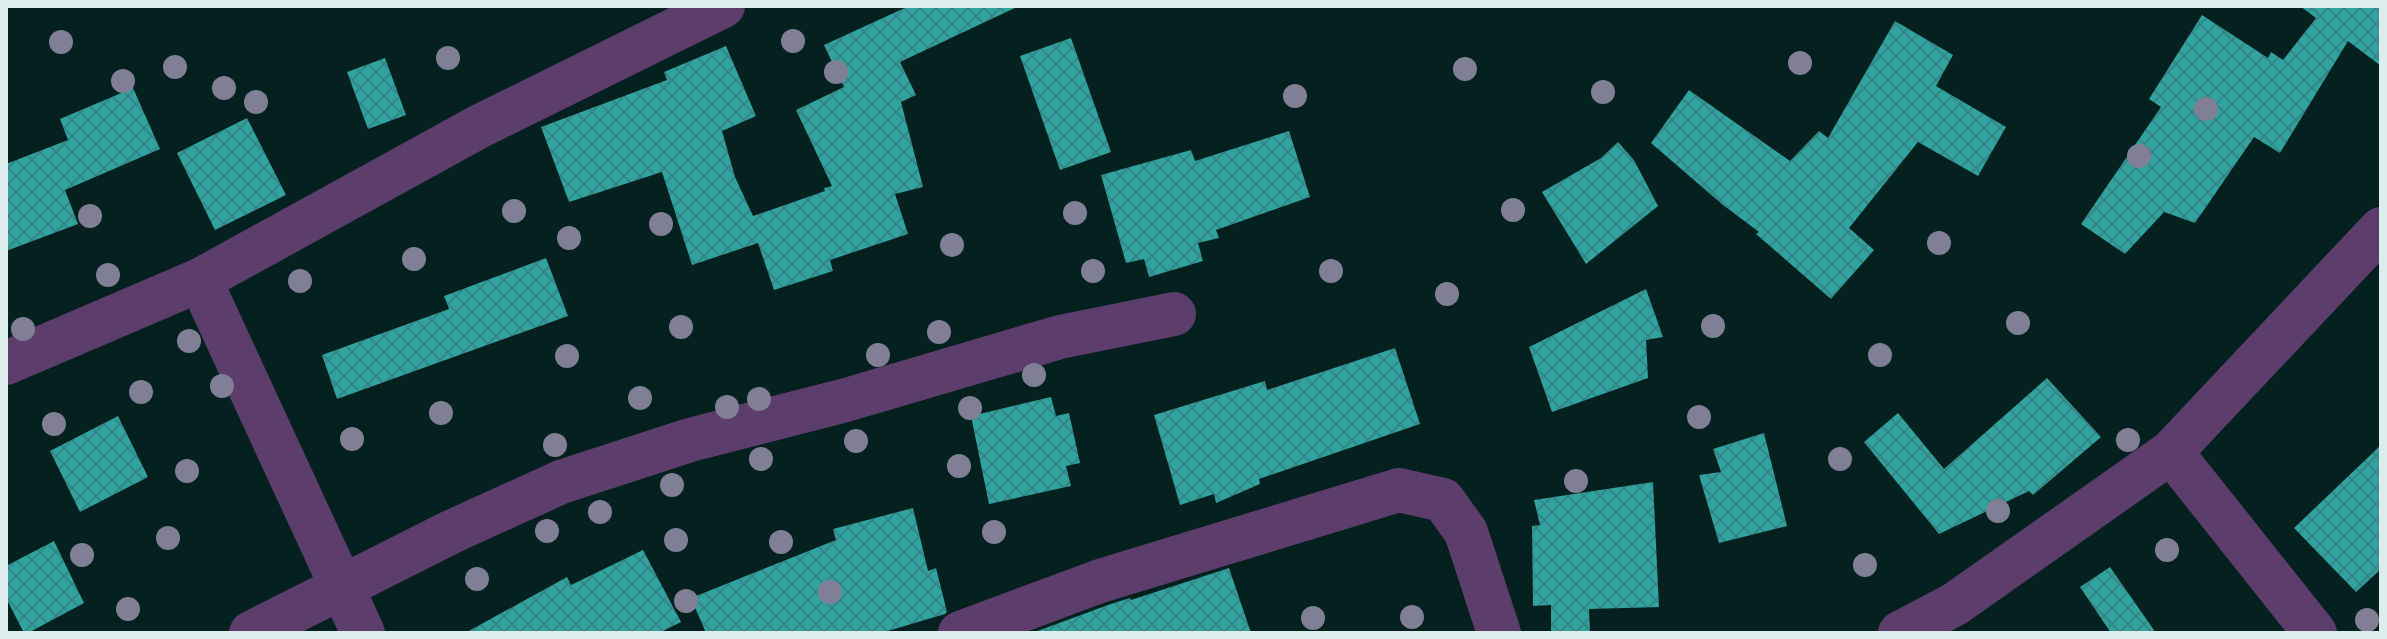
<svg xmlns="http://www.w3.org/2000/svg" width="2387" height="639" font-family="'Roboto Condensed',sans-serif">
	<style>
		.building { fill: url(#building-cross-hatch) }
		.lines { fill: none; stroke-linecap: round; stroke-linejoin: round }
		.minor { stroke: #5c3d6b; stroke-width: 44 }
		.tree { fill: #817f95 }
	</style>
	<defs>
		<pattern id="building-cross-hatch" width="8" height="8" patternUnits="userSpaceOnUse" patternTransform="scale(2)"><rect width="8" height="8" fill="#30a29f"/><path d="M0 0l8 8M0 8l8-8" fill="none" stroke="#358785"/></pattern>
	</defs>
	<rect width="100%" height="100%" fill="#042120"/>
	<!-- building -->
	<g class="building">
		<path d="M909 6H1019L900 62 916 95 901 102 923 187 895 194 908 234 830 260 833 271 774 290 758 243 692 265 662 172 569 202 541 127 667 80 664 72 726 46 756 116 722 131 735 177 753 216 825 191 824 188 832 186 796 110 844 87 824 45Z"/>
		<path d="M2300 6H2381V66L2348 41 2280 153 2254 137 2195 223 2164 212 2125 254 2081 224 2161 107 2149 99 2202 15 2268 58 2271 52 2283 60 2316 18Z"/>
		<path d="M1895 21 1953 55 1936 86 2006 127 1978 176 1918 142 1849 228 1874 250 1831 299 1756 234 1759 232 1723 205 1651 143 1689 90 1790 161 1819 131 1828 138Z"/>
		<path d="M1071 38 1111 152 1060 170 1020 56Z"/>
		<path d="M385 58 406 115 368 129 347 72Z"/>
		<path d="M133 88 160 149 65 190 78 224 6 251V164L68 140 60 119Z"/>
		<path d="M247 118 286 195 215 230 177 153Z"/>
		<path d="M1289 131 1310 197 1216 230 1219 238 1198 243 1203 261 1149 277 1144 259 1126 263 1101 175 1191 150 1195 161Z"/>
		<path d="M1618 142 1634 160 1658 206 1586 264 1542 192 1601 158Z"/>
		<path d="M546 258 568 316 337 399 322 355 449 309 444 296Z"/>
		<path d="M1646 289 1663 337 1646 340 1648 378 1552 412 1529 347Z"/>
		<path d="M1395 348 1420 424 1259 479 1260 484 1216 503 1214 494 1180 505 1154 415 1265 381 1267 390Z"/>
		<path d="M2047 378 2101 437 2033 495 2029 491 1939 534 1864 442 1898 413 1944 469Z"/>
		<path d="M1051 397 1056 416 1069 413 1080 463 1066 466 1071 486 989 504 971 416Z"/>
		<path d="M118 416 148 477 80 512 50 451Z"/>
		<path d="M1764 433 1787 526 1719 543 1699 475 1721 472 1713 449Z"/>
		<path d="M2381 445V569L2356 592 2294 528Z"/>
		<path d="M1653 482 1659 607 1589 609 1590 631H1551V605L1533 606 1532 526 1540 525 1534 500Z"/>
		<path d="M913 508 928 571 936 568 947 612 945 614 881 633H706L691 598 836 540 833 529Z"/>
		<path d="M54 541 84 603 28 633H24L6 598V566Z"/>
		<path d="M643 550 681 622 659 633H465L567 577 571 585Z"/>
		<path d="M2110 567 2156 633H2111L2080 587Z"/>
		<path d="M1229 568 1251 633H1032L1108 605 1130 598 1131 600Z"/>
	</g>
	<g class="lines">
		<!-- minor -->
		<g class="minor">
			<path d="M6 363 200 280"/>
			<path d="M2171 452 2315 633"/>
			<path d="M251 633 451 532 561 482 690 440 846 400 1060 337 1174 314"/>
			<path d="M363 633 200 280 480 126 723 6"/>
			<path d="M960 633 1100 581 1399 490 1443 500 1466 532 1499 633"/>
			<path d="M1900 633 1955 604 2171 452 2381 229"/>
		</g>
	</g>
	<!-- trees -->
	<g class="tree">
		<circle cx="793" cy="41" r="12"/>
		<circle cx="61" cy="42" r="12"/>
		<circle cx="448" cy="58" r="12"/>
		<circle cx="1800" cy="63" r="12"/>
		<circle cx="175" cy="67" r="12"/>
		<circle cx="1465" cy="69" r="12"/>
		<circle cx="836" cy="72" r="12"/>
		<circle cx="123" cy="81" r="12"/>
		<circle cx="224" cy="88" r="12"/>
		<circle cx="1603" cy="92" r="12"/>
		<circle cx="1295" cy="96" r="12"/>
		<circle cx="256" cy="102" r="12"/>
		<circle cx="2206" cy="109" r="12"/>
		<circle cx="2139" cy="156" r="12"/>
		<circle cx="1513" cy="210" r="12"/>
		<circle cx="514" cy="211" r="12"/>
		<circle cx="1075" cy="213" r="12"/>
		<circle cx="90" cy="216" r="12"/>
		<circle cx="661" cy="224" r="12"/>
		<circle cx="569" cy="238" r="12"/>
		<circle cx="1939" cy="243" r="12"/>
		<circle cx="952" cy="245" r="12"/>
		<circle cx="414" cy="259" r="12"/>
		<circle cx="1093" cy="271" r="12"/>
		<circle cx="1331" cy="271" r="12"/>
		<circle cx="108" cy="275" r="12"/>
		<circle cx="300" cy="281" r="12"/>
		<circle cx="1447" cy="294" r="12"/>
		<circle cx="2018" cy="323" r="12"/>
		<circle cx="1713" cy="326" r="12"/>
		<circle cx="681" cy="327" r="12"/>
		<circle cx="23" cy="329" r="12"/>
		<circle cx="939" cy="332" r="12"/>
		<circle cx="189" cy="341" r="12"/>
		<circle cx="878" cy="355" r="12"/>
		<circle cx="1880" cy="355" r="12"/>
		<circle cx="567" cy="356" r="12"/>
		<circle cx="1034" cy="375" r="12"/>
		<circle cx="222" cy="386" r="12"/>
		<circle cx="141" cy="392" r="12"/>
		<circle cx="640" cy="398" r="12"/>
		<circle cx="759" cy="399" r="12"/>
		<circle cx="727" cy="407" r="12"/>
		<circle cx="970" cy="408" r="12"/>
		<circle cx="441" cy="413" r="12"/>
		<circle cx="1699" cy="417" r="12"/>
		<circle cx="54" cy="424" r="12"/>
		<circle cx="352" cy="439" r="12"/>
		<circle cx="2128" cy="440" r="12"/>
		<circle cx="856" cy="441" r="12"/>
		<circle cx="555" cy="445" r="12"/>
		<circle cx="761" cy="459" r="12"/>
		<circle cx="1840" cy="459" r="12"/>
		<circle cx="959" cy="466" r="12"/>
		<circle cx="187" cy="471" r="12"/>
		<circle cx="1576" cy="481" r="12"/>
		<circle cx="672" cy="485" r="12"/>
		<circle cx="1998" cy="511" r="12"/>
		<circle cx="600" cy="512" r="12"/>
		<circle cx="547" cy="531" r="12"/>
		<circle cx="994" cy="532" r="12"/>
		<circle cx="168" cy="538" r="12"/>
		<circle cx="676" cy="540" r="12"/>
		<circle cx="781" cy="542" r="12"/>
		<circle cx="2167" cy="550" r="12"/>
		<circle cx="82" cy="555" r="12"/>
		<circle cx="1865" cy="565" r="12"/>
		<circle cx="477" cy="579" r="12"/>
		<circle cx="830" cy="592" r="12"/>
		<circle cx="686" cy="601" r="12"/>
		<circle cx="128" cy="609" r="12"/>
		<circle cx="1412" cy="617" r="12"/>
		<circle cx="1313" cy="618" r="12"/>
		<circle cx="2367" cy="620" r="12"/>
	</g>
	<!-- border -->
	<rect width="2387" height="639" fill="none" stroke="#ddedec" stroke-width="16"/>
</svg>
